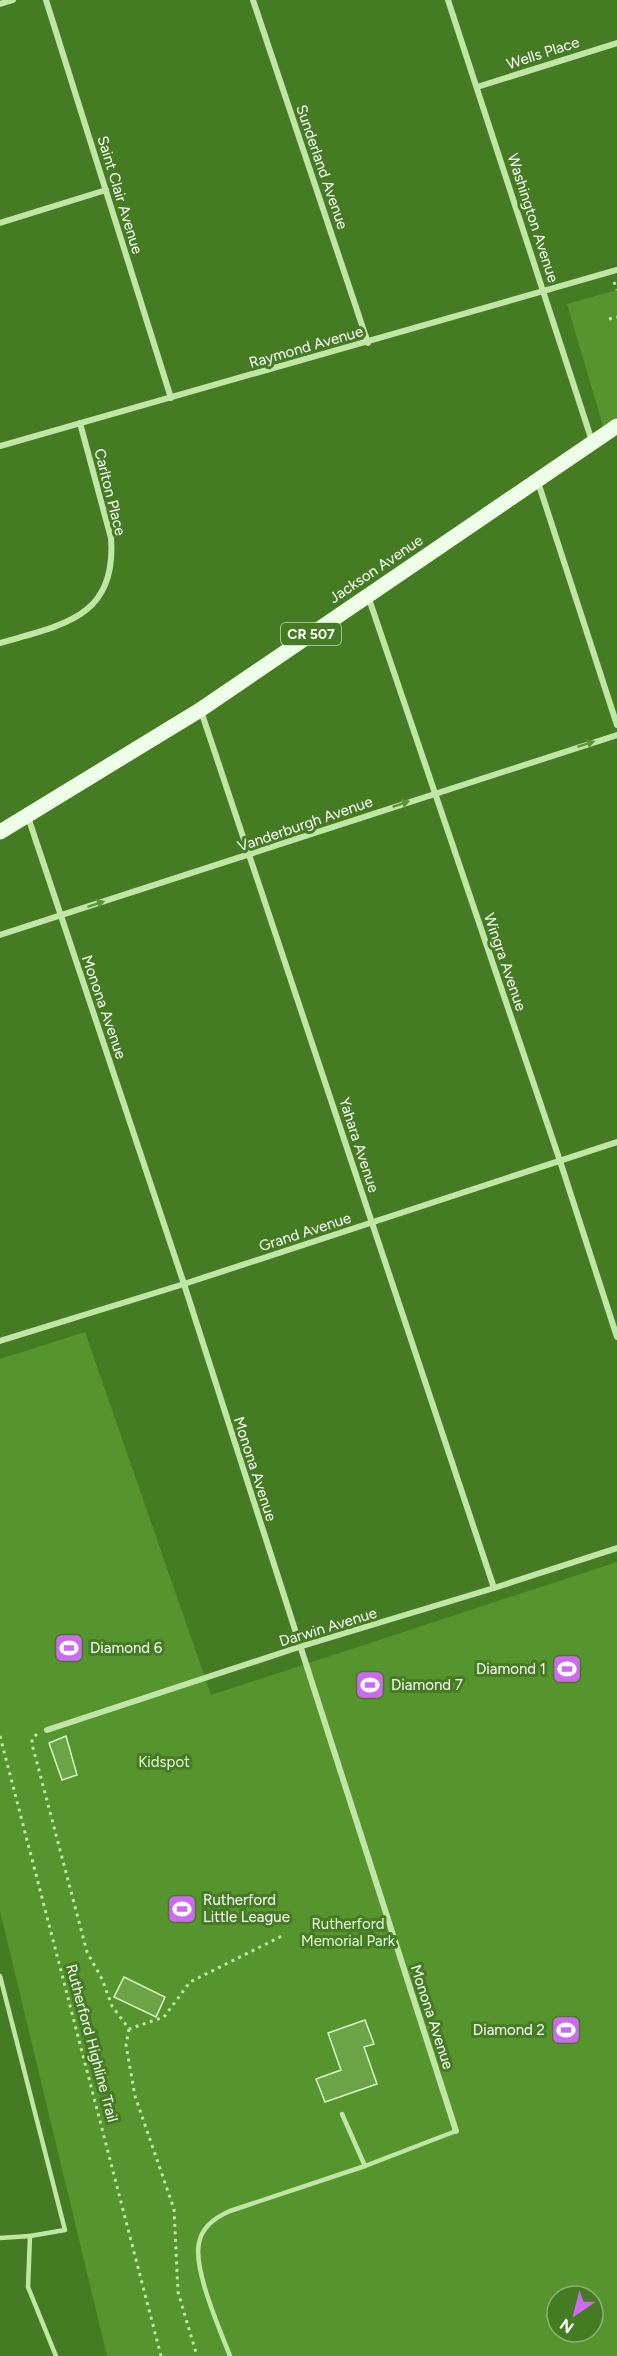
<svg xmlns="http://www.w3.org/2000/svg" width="617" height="2356" font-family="Figtree,sans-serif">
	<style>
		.green { fill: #56942d; fill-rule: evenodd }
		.building { fill: #6ba346; stroke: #dbf4c9; stroke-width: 1.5 }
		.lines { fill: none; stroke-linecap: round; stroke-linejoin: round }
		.path { stroke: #c0e5a6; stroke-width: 3; stroke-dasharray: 3 4.5; stroke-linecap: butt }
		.lane { stroke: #c0e5a6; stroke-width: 4.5 }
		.street { stroke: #c0e5a6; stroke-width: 6 }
		.primary { stroke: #eefde7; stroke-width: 15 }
		.oneway { fill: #5e913d }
		.labels { text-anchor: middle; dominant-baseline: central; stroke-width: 6; stroke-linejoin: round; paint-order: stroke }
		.shield { fill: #457c23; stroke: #c7d8bd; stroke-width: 1.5 }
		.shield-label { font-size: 14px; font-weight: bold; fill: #fff }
		.street-label { font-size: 15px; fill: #fff; stroke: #457c23 }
		.poi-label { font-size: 15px; fill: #fff; stroke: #457c23; text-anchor: start }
		.park-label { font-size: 15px; fill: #e8f8dc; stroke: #457c23 }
	</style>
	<rect width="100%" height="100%" fill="#457c23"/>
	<!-- green -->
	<g class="green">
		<path d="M617 290V417L603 426 567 304Z"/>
		<path d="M85 1332 211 1695 617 1562V2356H107L0 1911V1359ZM557 2296H593V2332H557Z"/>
	</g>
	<!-- building -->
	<g class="building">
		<path d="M66 1736 77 1775 62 1780 49 1743Z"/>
		<path d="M124 1977 165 1997 156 2017 114 1997Z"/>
		<path d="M365 2020 374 2044 364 2047 377 2084 325 2102 316 2079 341 2070 328 2033Z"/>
	</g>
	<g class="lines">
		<!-- path -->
		<g class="path">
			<path d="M614 282 617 290"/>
			<path d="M609 319 617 317"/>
			<path d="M37 1734 32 1739V1744L87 1952 102 1979 112 2006 129 2029 164 2017 190 1982 282 1936"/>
			<path d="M0 1736 161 2356"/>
			<path d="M129 2029 126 2045 135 2096 174 2209 178 2292 197 2356"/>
		</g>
		<!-- lane -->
		<g class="lane">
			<path d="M0 1976 65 2230 30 2236"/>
			<path d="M342 2114 365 2166"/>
			<path d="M0 2238 30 2236 28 2287 56 2356"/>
			<path d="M230 2356C220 2330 193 2269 199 2243 202 2226 216 2217 230 2211L365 2166 456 2131"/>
		</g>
		<!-- street -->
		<g class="street">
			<path d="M46 0 171 398"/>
			<path d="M253 0 368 343"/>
			<path d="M448 0 592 441"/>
			<path d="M0 4 13 0"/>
			<path d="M477 87 617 43"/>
			<path d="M0 223 106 190"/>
			<path d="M0 446 617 270"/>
			<path d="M538 482 617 725"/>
			<path d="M368 596 560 1161 617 1337"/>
			<path d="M0 643C62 625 117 618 111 538L80 423"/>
			<path d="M201 711 494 1588"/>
			<path d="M28 817 184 1284 456 2131"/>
			<path d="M0 935 617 735"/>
			<path d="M0 1341 184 1284 617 1142"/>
			<path d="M47 1730 299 1647 494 1588 617 1548"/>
		</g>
		<!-- primary -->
		<path class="primary" d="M0 832 200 710 617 426"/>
	</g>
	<!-- one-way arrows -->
	<defs><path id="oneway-solid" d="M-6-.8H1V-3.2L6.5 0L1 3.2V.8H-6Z" transform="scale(1.5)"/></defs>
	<g class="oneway">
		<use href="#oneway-solid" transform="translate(586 744) rotate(-18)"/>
		<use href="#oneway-solid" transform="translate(401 804) rotate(-19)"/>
		<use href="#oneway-solid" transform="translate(96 904) rotate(-18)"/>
	</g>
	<!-- icons -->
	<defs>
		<g id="stadium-square" transform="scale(1.5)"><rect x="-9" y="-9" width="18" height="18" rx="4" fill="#d069f1" stroke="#457c23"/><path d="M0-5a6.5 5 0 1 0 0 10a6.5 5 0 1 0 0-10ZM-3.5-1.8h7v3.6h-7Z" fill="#fff"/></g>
	</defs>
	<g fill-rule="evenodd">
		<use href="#stadium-square" x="69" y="1648"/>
		<use href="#stadium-square" x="567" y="1669"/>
		<use href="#stadium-square" x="370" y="1685"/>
		<use href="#stadium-square" x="182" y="1909"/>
		<use href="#stadium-square" x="566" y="2030"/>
	</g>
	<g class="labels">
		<!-- shield labels -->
		<rect class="shield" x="281" y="623" width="60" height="22" rx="4.5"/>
		<g class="shield-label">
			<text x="311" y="634">CR 507</text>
		</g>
		<!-- street labels -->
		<g class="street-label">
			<text transform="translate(543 53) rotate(-18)">Wells Place</text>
			<text transform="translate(322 167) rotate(71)">Sunderland Avenue</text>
			<text transform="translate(120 195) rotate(73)">Saint Clair Avenue</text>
			<text transform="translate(533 218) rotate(72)">Washington Avenue</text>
			<text transform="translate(306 347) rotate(-16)">Raymond Avenue</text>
			<text transform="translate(110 492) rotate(76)">Carlton Place</text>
			<text transform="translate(376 569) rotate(-34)">Jackson Avenue</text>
			<text transform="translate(305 824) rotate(-19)">Vanderburgh Avenue</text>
			<text transform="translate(505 962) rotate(71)">Wingra Avenue</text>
			<text transform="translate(104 1007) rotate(71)">Monona Avenue</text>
			<text transform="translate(359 1145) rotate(72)">Yahara Avenue</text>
			<text transform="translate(305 1232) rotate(-18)">Grand Avenue</text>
			<text transform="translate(255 1469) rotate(72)">Monona Avenue</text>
			<text transform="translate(328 1627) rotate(-17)">Darwin Avenue</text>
			<text transform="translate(432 2017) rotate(72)">Monona Avenue</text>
			<text transform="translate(92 2043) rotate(75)">Rutherford Highline Trail</text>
		</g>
		<!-- poi labels -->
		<g class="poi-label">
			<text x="90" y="1648">Diamond 6</text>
			<text x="546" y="1669" text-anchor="end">Diamond 1</text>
			<text x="391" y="1685">Diamond 7</text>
			<text x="203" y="1900">Rutherford<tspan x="203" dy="17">Little League</tspan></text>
			<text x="545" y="2030" text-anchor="end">Diamond 2</text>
		</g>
		<!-- park labels -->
		<g class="park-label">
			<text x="164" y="1762">Kidspot</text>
			<text x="348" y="1924">Rutherford<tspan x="348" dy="17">Memorial Park</tspan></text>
		</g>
	</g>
	<!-- north arrow -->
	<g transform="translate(575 2314) rotate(215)"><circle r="28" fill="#457c23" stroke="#8fb07b" stroke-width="1.5"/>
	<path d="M0-4.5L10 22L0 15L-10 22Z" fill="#d069f1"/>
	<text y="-9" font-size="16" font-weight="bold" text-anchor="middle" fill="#ffffff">N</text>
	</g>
</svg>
